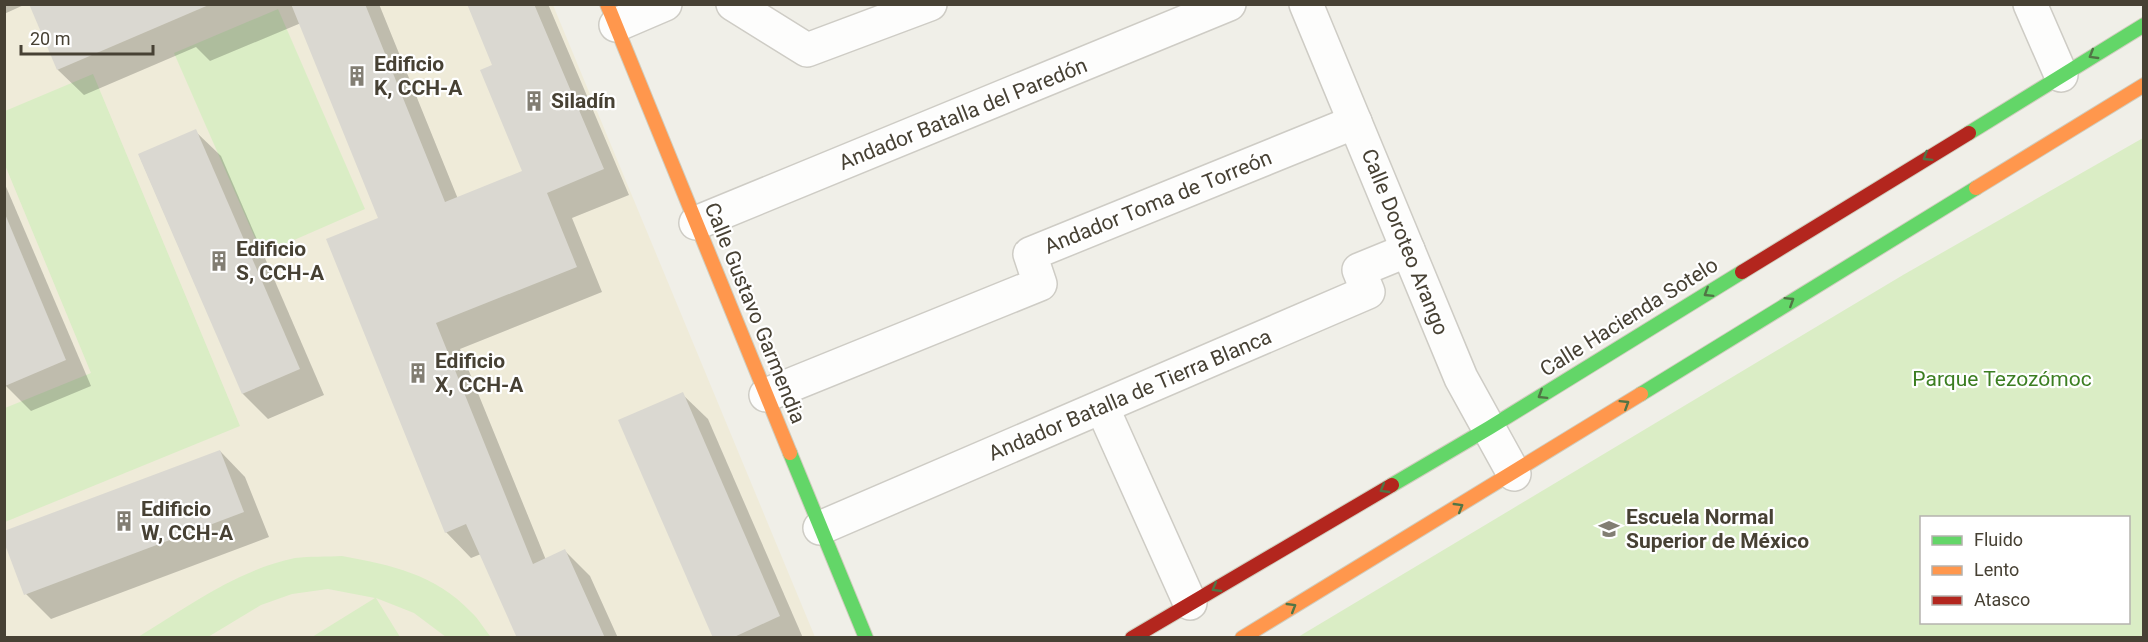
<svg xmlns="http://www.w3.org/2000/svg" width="2148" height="642" font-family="Roboto,sans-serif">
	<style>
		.education { fill: #efebd9 }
		.green { fill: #daedc5; fill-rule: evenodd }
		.shadow { fill: #0003 }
		.building { fill: #dad8d1 }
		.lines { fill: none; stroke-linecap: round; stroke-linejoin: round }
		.street-casing { stroke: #ceccc5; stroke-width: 36 }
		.fast-casing { stroke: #d0cdbe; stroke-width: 16 }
		.slow-casing { stroke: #d0cdbe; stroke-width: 16 }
		.jam-casing { stroke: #d0cdbe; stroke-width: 16 }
		.street { stroke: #fdfdfc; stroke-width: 33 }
		.fast { stroke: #63d668; stroke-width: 14 }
		.slow { stroke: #ff974d; stroke-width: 14 }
		.jam { stroke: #b3261e; stroke-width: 14 }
		.oneway { stroke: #517546 }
		.labels { text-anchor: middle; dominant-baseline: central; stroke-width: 4.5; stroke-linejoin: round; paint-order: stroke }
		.poi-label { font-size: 21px; font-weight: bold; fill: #474134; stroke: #fff; text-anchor: start }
		.street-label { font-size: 21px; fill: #474134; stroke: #fff }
		.park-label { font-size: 21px; fill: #3c7e22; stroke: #fff }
	</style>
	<rect width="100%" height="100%" fill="#f0efe8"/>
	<!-- education -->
	<path class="education" d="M4 5H553L815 637H5Z"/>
	<!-- green -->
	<g class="green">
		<path d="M278 9 365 209 262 254 174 53Z"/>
		<path d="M93 74 240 426 5 522V408L91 373 5 165V111Z"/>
		<path d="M2143 138V637H1298L1903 275ZM1922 518H2128V622H1922Z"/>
		<path d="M342 556C391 565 435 574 471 612 479 619 484 629 491 637H446L414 613 376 598 400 637H312L375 598 328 589 292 594 261 605 208 637H138C187 607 237 570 295 558 310 556 327 557 342 556Z"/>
	</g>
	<!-- shadow -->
	<g class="shadow">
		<path d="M4 4H26L4 14Z"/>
		<path d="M30 4H379L458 199 524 172 494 65 468 4H548L629 195 572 218 602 292 460 349 546 560 565 551 590 576 618 638H518L481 554 471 558 446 532 380 219 301 23 210 61 196 47 84 95 58 70Z"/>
		<path d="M195 131 221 156 324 395 268 419 243 394 139 155Z"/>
		<path d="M4 182 91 386 31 411 4 384Z"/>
		<path d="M682 394 708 419 803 638H715Z"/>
		<path d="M220 451 245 477 269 537 51 619 26 594Z"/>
	</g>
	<!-- building -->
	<g class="building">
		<path d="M29 4H211L57 70Z"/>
		<path d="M291 4H365L445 202 522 171 480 70 492 65 467 4H534L604 169 547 193 577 267 436 323 533 564 565 549 605 638H517L466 524 445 533 326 239 378 218Z"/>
		<path d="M196 129 300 369 242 394 138 154Z"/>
		<path d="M5 214 66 360 5 386Z"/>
		<path d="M683 392 780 616 732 638H713L618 420Z"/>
		<path d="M220 450 244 512 24 595 4 542V531Z"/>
	</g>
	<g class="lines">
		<!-- street casing -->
		<g class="street-casing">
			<g id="street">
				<path d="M733 4 807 50 930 4"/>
				<path d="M1306 4 1461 378 1514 474"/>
				<path d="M2030 4 2061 75"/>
				<path d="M616 25 665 4"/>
				<path d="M696 223 1229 4"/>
				<path d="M766 395 1040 284 1030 254 1355 122"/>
				<path d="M1102 407 1190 603"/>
				<path d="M820 528 1368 292 1359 270 1408 250"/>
			</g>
		</g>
		<!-- fast casing -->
		<g class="fast-casing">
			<g id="fast">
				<path d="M1969 133 2144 25"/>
				<path d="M1641 394 1976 188"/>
				<path d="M790 453 866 638"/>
				<path d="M1392 485 1489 428 1742 272"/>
			</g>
		</g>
		<!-- slow casing -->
		<g class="slow-casing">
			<g id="slow">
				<path d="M607 4 790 453"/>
				<path d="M1976 188 2144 85"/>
				<path d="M1242 638 1641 394"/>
			</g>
		</g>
		<!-- jam casing -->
		<g class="jam-casing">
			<g id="jam">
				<path d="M1742 272 1969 133"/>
				<path d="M1132 638 1392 485"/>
			</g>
		</g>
		<!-- street -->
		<use href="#street" class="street"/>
		<!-- fast -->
		<use href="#fast" class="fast"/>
		<!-- slow -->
		<use href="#slow" class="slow"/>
		<!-- jam -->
		<use href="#jam" class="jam"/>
	</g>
	<!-- one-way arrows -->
	<defs><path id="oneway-chevron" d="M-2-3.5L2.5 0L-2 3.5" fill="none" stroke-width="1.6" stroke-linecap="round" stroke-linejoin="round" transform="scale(1.5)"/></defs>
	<g class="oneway">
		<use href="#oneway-chevron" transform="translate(2093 55) rotate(149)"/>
		<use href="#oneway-chevron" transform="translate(1927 157) rotate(148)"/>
		<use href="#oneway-chevron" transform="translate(1708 293) rotate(148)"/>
		<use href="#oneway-chevron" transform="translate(1790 301) rotate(-32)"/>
		<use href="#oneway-chevron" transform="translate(1542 395) rotate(148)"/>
		<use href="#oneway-chevron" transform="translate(1625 404) rotate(-32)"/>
		<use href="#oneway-chevron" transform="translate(1384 489) rotate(150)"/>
		<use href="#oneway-chevron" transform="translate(1459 507) rotate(-31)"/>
		<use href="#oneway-chevron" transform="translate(1216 588) rotate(150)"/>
		<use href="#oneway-chevron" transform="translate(1292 607) rotate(-31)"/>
	</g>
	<!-- icons -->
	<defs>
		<g id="building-bare" transform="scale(1.62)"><path d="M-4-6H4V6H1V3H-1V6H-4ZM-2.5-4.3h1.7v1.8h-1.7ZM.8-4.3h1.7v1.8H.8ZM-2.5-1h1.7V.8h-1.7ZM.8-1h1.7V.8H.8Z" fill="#827e73" stroke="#fff" stroke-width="2.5" paint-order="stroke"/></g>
		<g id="school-bare" transform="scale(1.62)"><path d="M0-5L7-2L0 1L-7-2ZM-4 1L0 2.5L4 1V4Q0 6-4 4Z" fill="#827e73" stroke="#fff" stroke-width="2.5" paint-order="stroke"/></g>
	</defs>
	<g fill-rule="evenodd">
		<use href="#building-bare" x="357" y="76"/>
		<use href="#building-bare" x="534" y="101"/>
		<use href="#building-bare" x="219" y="261"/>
		<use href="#building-bare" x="418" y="373"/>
		<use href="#building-bare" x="124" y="521"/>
		<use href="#school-bare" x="1609" y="529"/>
	</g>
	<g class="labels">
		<!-- poi labels -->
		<g class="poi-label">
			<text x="374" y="64">Edificio<tspan x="374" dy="24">K, CCH-A</tspan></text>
			<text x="551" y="101">Siladín</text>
			<text x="236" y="249">Edificio<tspan x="236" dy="24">S, CCH-A</tspan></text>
			<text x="435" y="361">Edificio<tspan x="435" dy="24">X, CCH-A</tspan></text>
			<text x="141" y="509">Edificio<tspan x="141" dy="24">W, CCH-A</tspan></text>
			<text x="1626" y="517">Escuela Normal<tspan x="1626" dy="24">Superior de México</tspan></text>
		</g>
		<!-- street labels -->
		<g class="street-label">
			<text transform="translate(963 114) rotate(-22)">Andador Batalla del Paredón</text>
			<text transform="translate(1158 202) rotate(-22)">Andador Toma de Torreón</text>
			<text transform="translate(1405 242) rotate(68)">Calle Doroteo Arango</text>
			<text transform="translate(755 313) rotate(68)">Calle Gustavo Garmendia</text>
			<text transform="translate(1629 317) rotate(-32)">Calle Hacienda Sotelo</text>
			<text transform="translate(1130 395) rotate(-23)">Andador Batalla de Tierra Blanca</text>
		</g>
		<!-- park labels -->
		<g class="park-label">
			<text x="2002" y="379">Parque Tezozómoc</text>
		</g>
	</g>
	<!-- border -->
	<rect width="2148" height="642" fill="none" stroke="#474134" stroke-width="12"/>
	<!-- legend -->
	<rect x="1920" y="516" width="210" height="108" fill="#ffffff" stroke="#b5b3ae" stroke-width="1.5"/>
	<rect x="1932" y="536" width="30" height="9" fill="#63d668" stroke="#b5b3ae" stroke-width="1.5"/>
	<text x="1974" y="546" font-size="18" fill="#474134">Fluido</text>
	<rect x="1932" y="566" width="30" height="9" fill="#ff974d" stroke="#b5b3ae" stroke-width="1.5"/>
	<text x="1974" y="576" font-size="18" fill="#474134">Lento</text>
	<rect x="1932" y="596" width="30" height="9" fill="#b3261e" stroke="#b5b3ae" stroke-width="1.5"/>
	<text x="1974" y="606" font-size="18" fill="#474134">Atasco</text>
	<!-- scale -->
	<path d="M21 45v9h132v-9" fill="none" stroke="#474134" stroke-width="3"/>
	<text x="30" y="45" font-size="18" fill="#474134" stroke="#ffffff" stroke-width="4.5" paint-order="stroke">20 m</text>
</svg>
